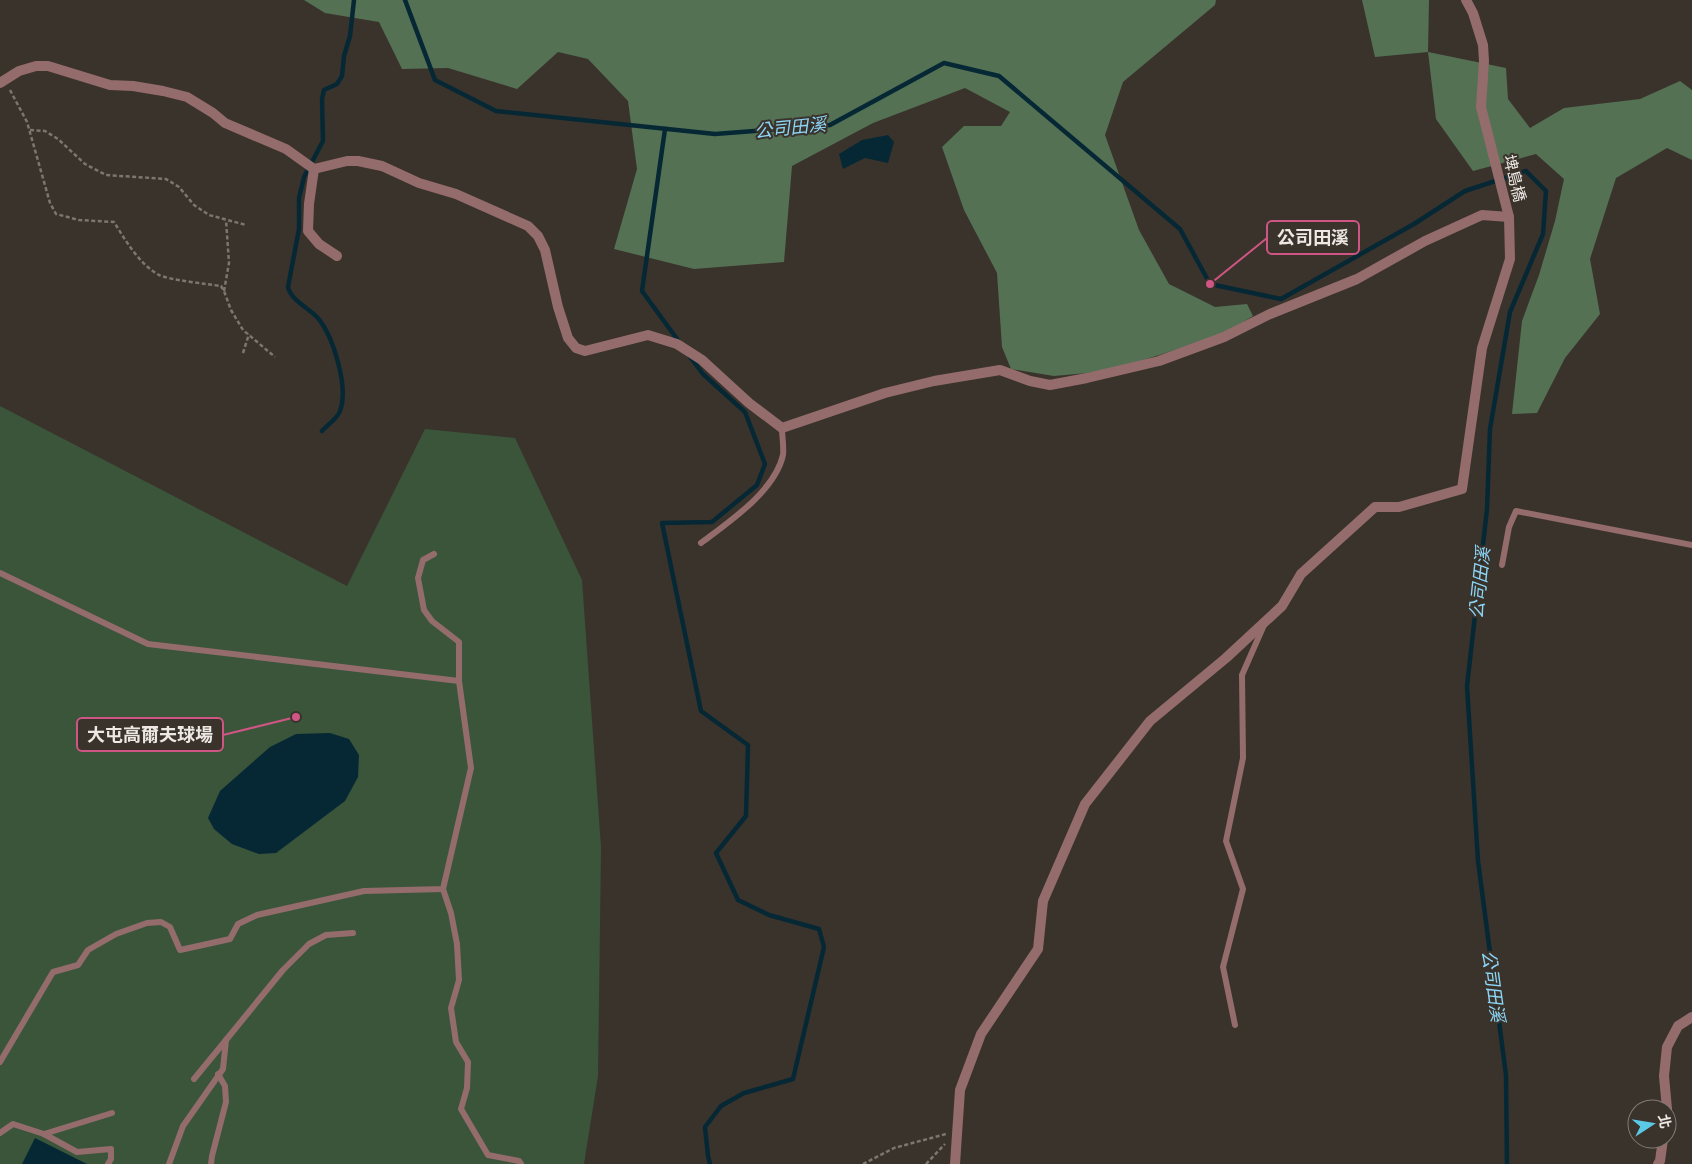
<svg xmlns="http://www.w3.org/2000/svg" width="1692" height="1164" font-family="'Noto Sans','Noto Sans TC',sans-serif">
	<style>
		.green { fill: #3a553a }
		.forest { fill: #547154 }
		.water { fill: #062835 }
		.lines { fill: none; stroke-linecap: round; stroke-linejoin: round }
		.stream { stroke: #062835; stroke-width: 4.5 }
		.path { stroke: #7c7670; stroke-width: 2.5; stroke-dasharray: 4 2.5; stroke-linecap: butt }
		.lane { stroke: #956c6c; stroke-width: 6 }
		.street { stroke: #956c6c; stroke-width: 10 }
		.labels { text-anchor: middle; dominant-baseline: central; stroke-width: 4; stroke-linejoin: round; paint-order: stroke }
		.street-label { font-size: 16px; fill: #ede8e3; stroke: #3a332c }
		.water-label { font-size: 18px; font-style: italic; fill: #8cd6f7; stroke: #3a332c }
		.leader { fill: none; stroke: #cf5684; stroke-width: 2 }
		.callout-dot { fill: #cf5684; stroke: #3a332c; stroke-width: 2 }
		.callout { fill: #3a332c; stroke: #cf5684; stroke-width: 2 }
		.callout-label { font-size: 18px; text-anchor: middle; font-weight: bold; fill: #ede8e3 }
	</style>
	<rect width="100%" height="100%" fill="#3a332c"/>
	<!-- green -->
	<path class="green" d="M0 406 347 586 425 429 515 438 582 580 601 847 598 1076 584 1164H0Z"/>
	<!-- forest -->
	<g class="forest">
		<path d="M304 0H1216L1215 5 1123 82 1105 135 1139 230 1169 284 1215 307 1247 304 1253 316 1222 335 1109 371 1054 376 1011 369 1002 347 997 273 964 210 942 147 964 126H1001L1010 112 965 88 873 123 792 166 784 262 694 269 614 249 637 169 628 101 588 59 558 52 517 89 448 68 402 69 379 22 325 13Z"/>
		<path d="M1362 0H1429L1428 52 1506 68 1508 99 1530 128 1564 108 1640 99 1680 81 1692 90V160L1667 148 1616 178 1590 259 1600 314 1565 358 1537 413 1512 414 1522 321 1539 275 1555 221 1564 179 1536 154 1473 171 1436 119 1428 52 1375 57Z"/>
	</g>
	<!-- water -->
	<g class="water">
		<path d="M888 135 894 142 888 163 865 158 843 169 839 154 862 140Z"/>
		<path d="M330 733 349 739 359 755 358 777 345 801 276 853 259 854 232 844 214 829 208 818 220 791 270 747 296 734Z"/>
		<path d="M35 1138 87 1164H22Z"/>
	</g>
	<g class="lines">
		<!-- stream -->
		<g class="stream">
			<path d="M405 0 435 80 496 111 715 134 830 125 944 63 999 76 1180 229 1210 284 1281 299 1414 224 1465 191 1526 171 1546 191 1543 234 1510 312 1490 429 1487 509 1467 686 1478 861 1506 1075 1507 1164"/>
			<path d="M665 129 642 291 680 343"/>
			<path d="M690 357 703 374 745 412 765 464 757 485 712 522 662 523 701 711 748 745 746 816 716 853 738 900 769 915 819 929 824 947 793 1079 744 1093 721 1106 705 1127 708 1156 710 1164"/>
			<path d="M322 431C327 425 338 418 340 411 349 387 333 335 317 317 307 307 291 300 288 287L299 229V198L304 177 323 141 322 99 324 90 337 84 342 76 344 56 350 36 354 0"/>
		</g>
		<!-- path -->
		<g class="path">
			<path d="M10 90 27 122 50 203 56 214 79 220 114 222C126 241 139 264 159 275 170 280 207 284 221 286L224 291 231 310 243 330 275 357"/>
			<path d="M30 130 45 131 58 139 85 164 106 175 166 179 179 187 194 205 209 215 246 225"/>
			<path d="M224 291 229 263 226 220"/>
			<path d="M243 353 249 334"/>
			<path d="M863 1164 894 1148 946 1134"/>
			<path d="M926 1164 945 1144"/>
		</g>
		<!-- lane -->
		<g class="lane">
			<path d="M701 543C729 522 775 491 783 455 784 447 782 436 782 428"/>
			<path d="M1502 565 1509 527 1516 511 1692 545"/>
			<path d="M0 573 148 644 459 681"/>
			<path d="M443 889 451 913 457 944 459 980 451 1008 456 1042 468 1062 467 1088 461 1109 488 1155 519 1161 521 1164"/>
			<path d="M1235 1025 1223 967 1243 889 1226 841 1243 758 1242 675 1264 625"/>
			<path d="M0 1062 53 972 78 965 88 950 116 934 147 923 161 922 170 927 180 950 230 939 238 924 257 915 364 891 443 889 471 768 459 681V642L432 621 424 610 418 578 423 560 434 554"/>
			<path d="M194 1079 226 1040"/>
			<path d="M0 1133 13 1124 44 1134 77 1152 111 1149V1159L108 1164"/>
			<path d="M44 1134 112 1113"/>
			<path d="M169 1164 183 1126 223 1069 226 1040 283 970 309 944 326 935 353 933"/>
			<path d="M211 1164 212 1156 226 1102 225 1086 218 1074"/>
		</g>
		<!-- street -->
		<g class="street">
			<path d="M0 83 19 71 36 66H48L110 85 133 86 163 91 187 97 213 113 225 123 286 149 314 169 347 161H358L382 166 419 183 456 194 528 226 538 236 545 250 558 307 568 338 576 348 585 351 648 335 677 344 702 360 749 403 782 428 885 393 934 381 1000 370 1030 381 1050 385 1087 378 1159 361 1224 337 1270 314 1357 279 1425 241 1482 215 1509 217"/>
			<path d="M314 169 309 204 308 231 319 244 337 256"/>
			<path d="M1667 1109 1664 1076 1667 1047 1678 1026 1692 1017"/>
			<path d="M955 1164 960 1090 981 1034 1038 949 1043 901 1085 804 1150 721 1226 658 1282 606 1301 574 1375 507H1399L1462 489 1482 348 1510 259 1509 217 1481 107 1484 61 1483 45 1473 13 1466 0"/>
			<path d="M1658 1164 1660 1161 1663 1139"/>
		</g>
	</g>
	<g class="labels">
		<!-- street labels -->
		<g class="street-label">
			<text transform="translate(1515 178) rotate(76)">埤島橋</text>
		</g>
		<!-- water labels -->
		<g class="water-label">
			<text transform="translate(790 127) rotate(-6)">公司田溪</text>
			<text transform="translate(1479 583) rotate(-84)">公司田溪</text>
			<text transform="translate(1494 986) rotate(82)">公司田溪</text>
		</g>
	</g>
	<!-- callouts -->
	<path class="leader" d="M1210 284L1267 238M296 717L223 735"/>
	<g class="callout-dot">
		<circle cx="1210" cy="284" r="5"/>
		<circle cx="296" cy="717" r="5"/>
	</g>
	<g class="callout">
		<rect x="1267" y="221" width="92" height="33" rx="5"/>
		<rect x="77" y="718" width="146" height="33" rx="5"/>
	</g>
	<g class="callout-label">
		<text x="1313" y="244">公司田溪</text>
		<text x="150" y="741">大屯高爾夫球場</text>
	</g>
	<!-- north arrow -->
	<g transform="translate(1652 1124) rotate(78)"><circle r="24" fill="#3a332c" stroke="#827b75"/>
	<path d="M0-4L9 19L0 12L-9 19Z" fill="#5bc8e6"/>
	<text y="-8" font-size="14" font-weight="bold" text-anchor="middle" fill="#ede8e3">北</text>
	</g>
</svg>
